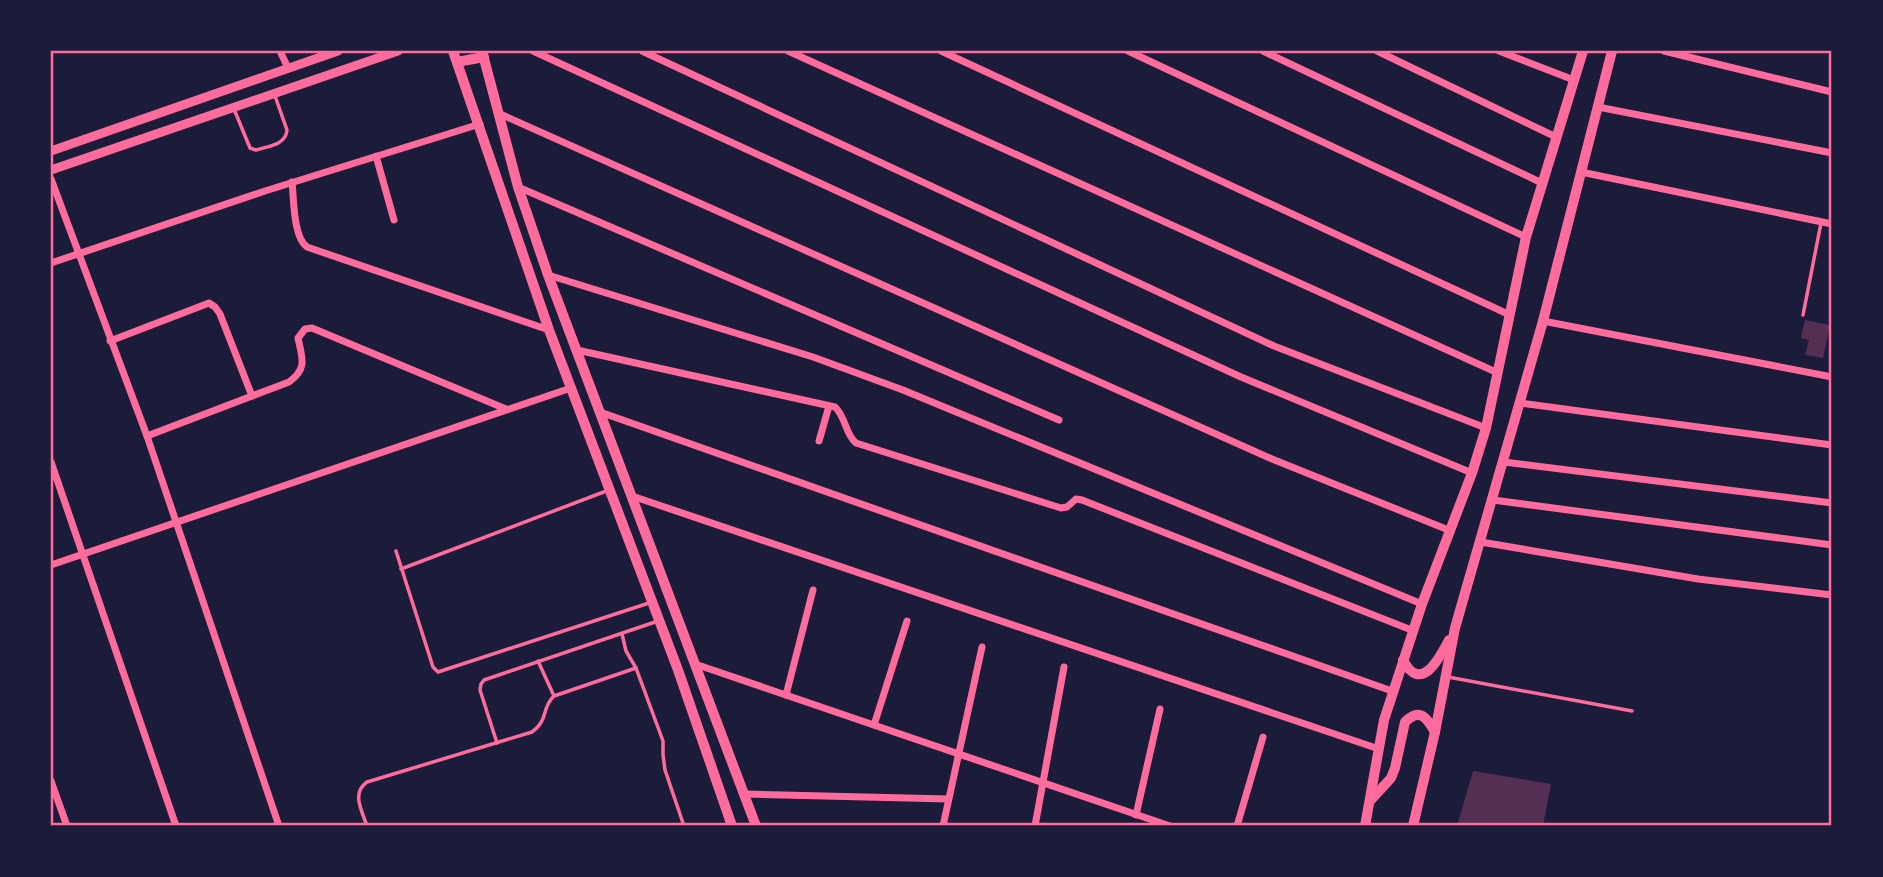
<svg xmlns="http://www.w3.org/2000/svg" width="1883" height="877" font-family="'Exo 2',sans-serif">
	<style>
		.building { fill: #542f53 }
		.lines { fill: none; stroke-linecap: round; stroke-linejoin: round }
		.service { stroke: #ff6b9d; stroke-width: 3.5 }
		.minor { stroke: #ff6b9d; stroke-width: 7 }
		.tertiary { stroke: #ff6b9d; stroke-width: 9 }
		.secondary { stroke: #ff6b9d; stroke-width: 10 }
		.primary { stroke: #ff6b9d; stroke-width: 10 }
		.neatline { fill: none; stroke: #ff6b9d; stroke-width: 2.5 }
	</style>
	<rect width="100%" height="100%" fill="#1b1b3a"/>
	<!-- building -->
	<g class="building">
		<path d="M1805 320 1830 325 1823 358 1805 355 1809 340 1801 338Z"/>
		<path d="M1473 771 1551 784 1543 826H1457Z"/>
	</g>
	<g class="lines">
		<!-- service -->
		<g class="service">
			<path d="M234 109 250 148 256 150C268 146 286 145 287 130L275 96"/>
			<path d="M1803 315 1821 223"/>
			<path d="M396 551 433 667 438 672 649 603"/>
			<path d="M401 569 609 490"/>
			<path d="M622 634 626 651 636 668 663 741V755L665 770 684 826"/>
			<path d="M538 661 554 696"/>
			<path d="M1448 677 1632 711"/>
			<path d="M497 743 480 690 481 684 484 680 658 621"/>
			<path d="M367 826C362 811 351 793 367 782L532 732C549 720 541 708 554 696L636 668"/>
		</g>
		<!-- minor -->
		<g class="minor">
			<path d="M280 51 288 68"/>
			<path d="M533 51 1241 377 1472 473"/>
			<path d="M642 51 1274 346 1486 428"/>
			<path d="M788 51 1498 373"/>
			<path d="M941 51 1510 315"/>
			<path d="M1128 51 1526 237"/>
			<path d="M1263 51 1542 183"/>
			<path d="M1377 51 1556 137"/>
			<path d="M1499 51 1574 80"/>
			<path d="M1664 51 1832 92"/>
			<path d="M1598 107 1832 153"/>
			<path d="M498 113 1272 459 1451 531"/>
			<path d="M376 156 394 220"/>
			<path d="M1581 172 1832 224"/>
			<path d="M51 179 147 436 279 826"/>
			<path d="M292 182C294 199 293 237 307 247L549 330"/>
			<path d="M518 187 1059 420"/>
			<path d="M51 263 265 191 480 124"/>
			<path d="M548 275 813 357 903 390 1422 604"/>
			<path d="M1543 321 1832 377"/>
			<path d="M110 341 209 303 215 307 220 314 252 396"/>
			<path d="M577 350 835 407C846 417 845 434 856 443L1061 508 1067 507 1076 499 1082 500 1414 631"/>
			<path d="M1520 403 1832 445"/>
			<path d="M600 412 1392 691"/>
			<path d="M147 436 289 382C308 368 302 358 298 338L305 329 312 328 506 409"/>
			<path d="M819 441 829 406"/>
			<path d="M51 462 176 826"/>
			<path d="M1504 462 1832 503"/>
			<path d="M632 496 1379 749"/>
			<path d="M1493 500 1832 545"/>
			<path d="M1481 542 1698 579 1832 595"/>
			<path d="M51 565 571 388"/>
			<path d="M695 664 1170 826"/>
			<path d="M786 695 813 590"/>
			<path d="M874 725 907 621"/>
			<path d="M51 781 67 826"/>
			<path d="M744 794 948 799"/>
			<path d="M1136 815 1160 709"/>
			<path d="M943 826 982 647"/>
			<path d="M1035 826 1064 667"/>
			<path d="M1237 826 1263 737"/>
		</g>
		<!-- tertiary -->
		<g class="tertiary">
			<path d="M51 151 338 51"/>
			<path d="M51 170 398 51"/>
		</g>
		<!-- secondary -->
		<g class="secondary">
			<path d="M453 51 549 330 678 670 732 826"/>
			<path d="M482 51 518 187 548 275 756 826"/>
			<path d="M457 62 484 57"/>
		</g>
		<!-- primary -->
		<g class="primary">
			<path d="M1403 660C1421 695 1440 657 1449 640"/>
			<path d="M1370 801 1391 778 1395 768 1405 722C1420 707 1427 718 1435 732"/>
			<path d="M1365 826 1384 720 1422 604 1472 473 1486 428 1526 237 1583 51"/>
			<path d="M1413 826 1435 732 1455 628 1543 321 1612 51"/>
		</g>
	</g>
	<!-- border -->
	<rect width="1883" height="877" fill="none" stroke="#1b1b3a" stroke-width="105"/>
	<rect x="52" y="52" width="1778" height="772" class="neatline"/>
</svg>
